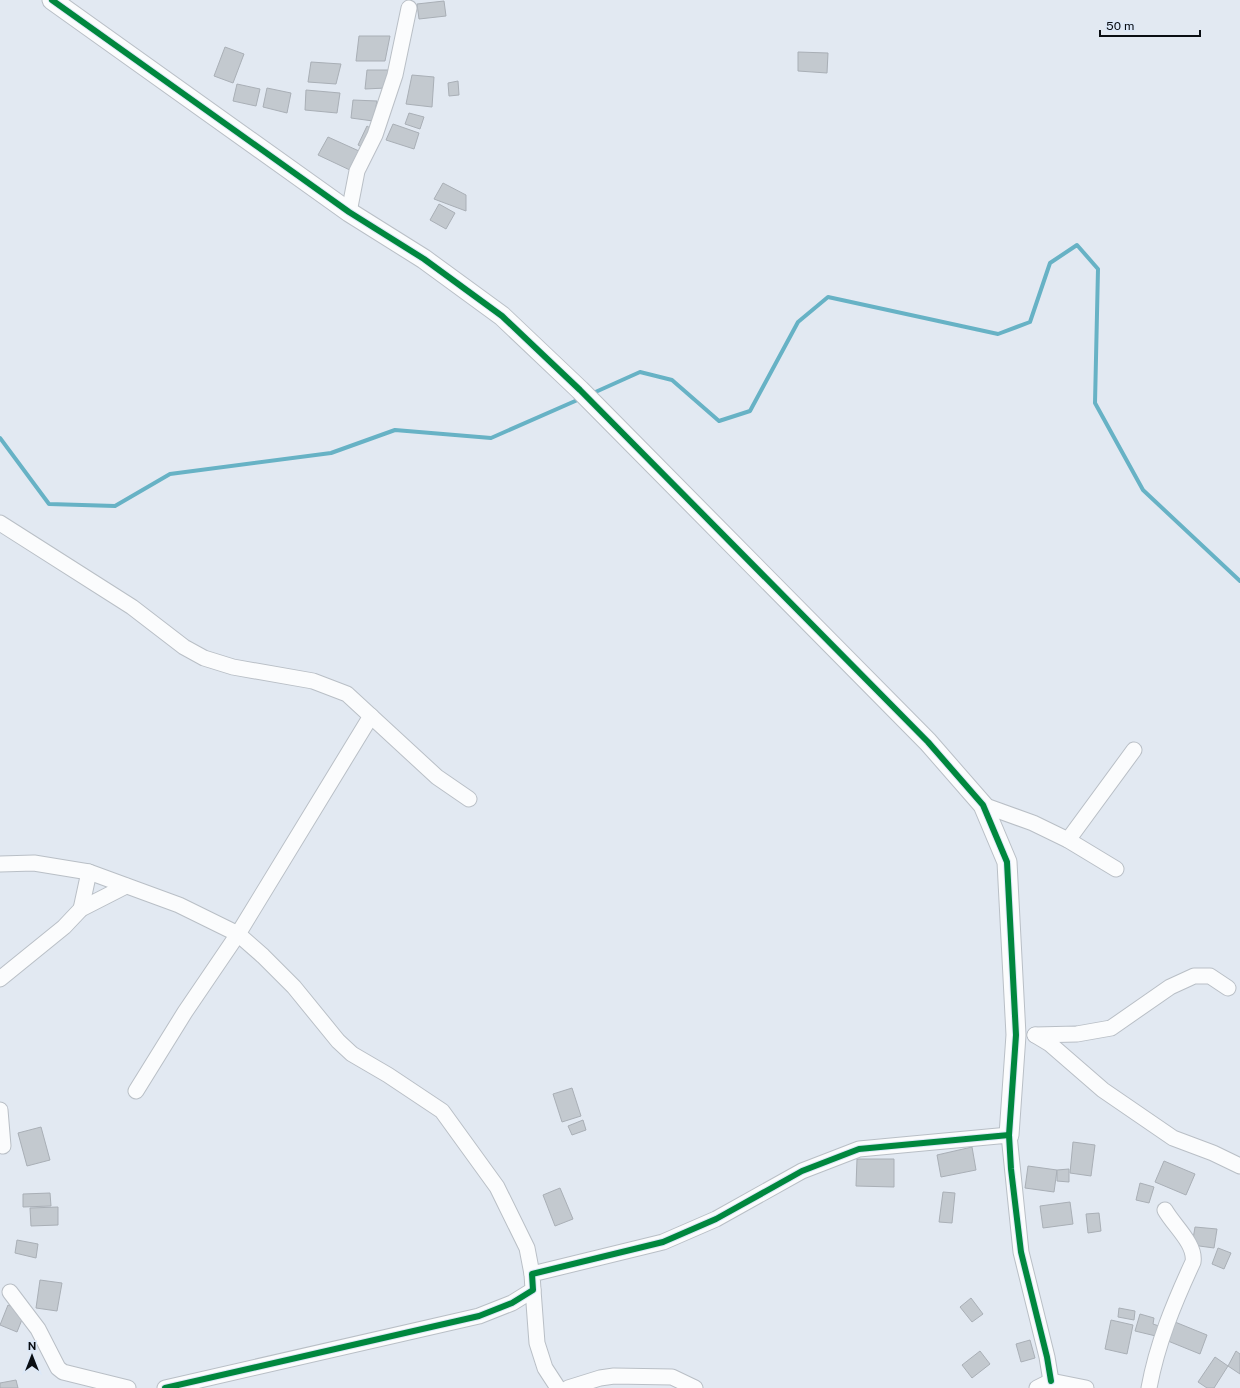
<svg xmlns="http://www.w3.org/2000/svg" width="1240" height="1388" font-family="'Public Sans',sans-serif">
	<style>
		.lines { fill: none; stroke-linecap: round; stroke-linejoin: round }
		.stream { stroke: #67b2c5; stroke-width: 4 }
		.building { fill: #c3c9cf; stroke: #a9afb6 }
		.minor-casing { stroke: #b9bfc6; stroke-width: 17 }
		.tertiary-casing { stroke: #b9bfc6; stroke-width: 21 }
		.minor { stroke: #fbfcfd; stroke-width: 15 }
		.tertiary { stroke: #fbfcfd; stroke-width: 19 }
		.cycleway-casing { stroke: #dce8f8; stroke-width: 8 }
		.cycleway { stroke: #00873e; stroke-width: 6 }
	</style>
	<rect width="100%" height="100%" fill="#e2e9f2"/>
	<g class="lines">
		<!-- stream -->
		<g class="stream">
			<path d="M591 394 640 372 672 380 719 421 750 411 798 322 828 297 998 334 1030 322 1050 263 1077 245 1098 269 1095 403 1143 490 1240 581"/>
			<path d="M0 438 49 504 115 506 170 474 331 453 395 430 491 438 582 398"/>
		</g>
	</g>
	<!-- building -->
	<g class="building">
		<path d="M444 1 446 16 419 19 417 4Z"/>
		<path d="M359 36H390L385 61H356Z"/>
		<path d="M225 47 244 54 233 83 214 76Z"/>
		<path d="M798 52 828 53 827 73 798 71Z"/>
		<path d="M311 62 341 64 336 84 308 82Z"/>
		<path d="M367 70H388L386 88 365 89Z"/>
		<path d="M412 75 434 77 432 107 406 104Z"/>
		<path d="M458 81 459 95 449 96 448 83Z"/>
		<path d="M237 84 260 89 256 106 233 101Z"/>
		<path d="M267 88 291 93 287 113 263 107Z"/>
		<path d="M306 90 340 93 337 113 305 110Z"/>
		<path d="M353 100 377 101 373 121 351 118Z"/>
		<path d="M409 113 424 117 420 129 405 124Z"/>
		<path d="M393 124 419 133 414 149 386 140Z"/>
		<path d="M367 126 373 130 364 148 358 145Z"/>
		<path d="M328 137 359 151 352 171 318 155Z"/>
		<path d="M443 183 466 195V211L434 199Z"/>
		<path d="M439 204 455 213 446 229 430 220Z"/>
		<path d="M572 1088 581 1116 562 1122 553 1094Z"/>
		<path d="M583 1120 586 1130 572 1135 568 1126Z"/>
		<path d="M41 1127 50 1160 27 1166 18 1133Z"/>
		<path d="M1073 1142 1095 1145 1091 1176 1070 1173Z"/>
		<path d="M972 1147 976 1170 941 1177 937 1155Z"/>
		<path d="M857 1159H894V1187L856 1186Z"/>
		<path d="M1164 1161 1195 1174 1186 1195 1155 1182Z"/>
		<path d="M1028 1166 1057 1170 1054 1192 1025 1188Z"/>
		<path d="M1069 1169V1182L1057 1181V1170Z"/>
		<path d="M1140 1183 1154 1187 1149 1203 1136 1200Z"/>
		<path d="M560 1188 573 1219 555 1226 543 1195Z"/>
		<path d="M943 1192 955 1193 952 1223 939 1222Z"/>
		<path d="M50 1193 51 1206 23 1207V1194Z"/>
		<path d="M1070 1202 1073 1224 1043 1228 1040 1206Z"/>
		<path d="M58 1207V1225L31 1226 30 1208Z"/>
		<path d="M1099 1213 1101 1231 1088 1233 1086 1214Z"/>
		<path d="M1195 1227 1217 1229 1214 1248 1192 1245Z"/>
		<path d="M17 1240 38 1244 36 1258 15 1253Z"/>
		<path d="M1218 1248 1231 1253 1224 1269 1212 1264Z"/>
		<path d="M40 1280 62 1283 57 1311 36 1308Z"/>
		<path d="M971 1298 983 1314 972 1322 960 1307Z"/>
		<path d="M8 1305 25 1312 17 1332 0 1325Z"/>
		<path d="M1119 1308 1135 1311 1134 1320 1118 1317Z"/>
		<path d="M1140 1314 1154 1318 1153 1324 1162 1327 1160 1337 1135 1331Z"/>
		<path d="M1111 1320 1133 1325 1127 1354 1105 1349Z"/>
		<path d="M1175 1322 1207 1335 1200 1354 1168 1341Z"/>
		<path d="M1030 1340 1035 1358 1021 1362 1016 1344Z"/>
		<path d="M980 1351 990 1364 972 1378 962 1365Z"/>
		<path d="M1236 1351 1240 1354V1374L1228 1366Z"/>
		<path d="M1215 1357 1228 1366 1214 1388H1207L1198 1382Z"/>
		<path d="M16 1380 18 1388H0V1383Z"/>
	</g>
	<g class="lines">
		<!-- minor casing -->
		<g class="minor-casing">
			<g id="minor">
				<path d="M349 212 357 171 375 135 395 75 409 8"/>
				<path d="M0 523 132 607 184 647 204 658 233 667 313 681 347 694 437 777 469 799"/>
				<path d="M983 805 1033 823 1068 840 1116 869"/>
				<path d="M1068 840 1134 750"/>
				<path d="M0 864 34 863 89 872 179 905 238 934 263 956 294 987 338 1041 352 1054 388 1075 442 1111 497 1187 527 1248 532 1274"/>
				<path d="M81 909 89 872"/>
				<path d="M0 979 64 927 81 909 126 886"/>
				<path d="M1035 1035 1050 1044 1103 1090 1173 1138 1213 1153 1240 1166"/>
				<path d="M1035 1035 1077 1034 1111 1028 1170 987 1194 976H1210L1228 988"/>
				<path d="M136 1091 185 1012 238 934 371 716"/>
				<path d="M0 1110 3 1146"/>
				<path d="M533 1290 537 1343 545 1368 558 1388"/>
				<path d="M10 1292 38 1329 58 1368 63 1372 128 1388"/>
				<path d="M165 1388 479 1316 512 1303 533 1290 532 1274 663 1242 716 1219 802 1171 859 1149 1009 1135 1021 1252 1047 1357 1051 1381"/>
				<path d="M568 1388 600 1378 614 1376 672 1377 695 1388"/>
				<path d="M1037 1388 1051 1381 1086 1388"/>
				<path d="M1149 1388C1157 1344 1174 1303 1193 1262 1196 1244 1174 1226 1165 1210"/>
			</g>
		</g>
		<!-- tertiary casing -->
		<g class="tertiary-casing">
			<path id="tertiary" d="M52 0 349 212 424 259 502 316 580 390 928 742 983 805 1007 862 1016 1035 1009 1135"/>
		</g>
		<!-- minor -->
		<use href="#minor" class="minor"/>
		<!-- tertiary -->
		<use href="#tertiary" class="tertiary"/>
		<!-- cycleway casing -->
		<g class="cycleway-casing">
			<g id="cycleway">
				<path d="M52 0 349 212 424 259 502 316 580 390 928 742 983 805 1007 862 1016 1035 1009 1135 1011 1169 1021 1252 1047 1357 1051 1381"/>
				<path d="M165 1388 479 1316 512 1303 533 1290 532 1274 663 1242 716 1219 802 1171 859 1149 1009 1135"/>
			</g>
		</g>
		<!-- cycleway -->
		<use href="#cycleway" class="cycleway"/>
	</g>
	<!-- north arrow -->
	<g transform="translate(32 1356)" stroke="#dce8f8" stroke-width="3" paint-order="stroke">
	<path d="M0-3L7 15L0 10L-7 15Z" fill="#0a0e13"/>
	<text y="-6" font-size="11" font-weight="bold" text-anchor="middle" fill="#0a0e13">N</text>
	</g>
	<!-- scale -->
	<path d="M1100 30v6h100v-6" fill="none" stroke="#0a0e13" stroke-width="2"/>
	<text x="1106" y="30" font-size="12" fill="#0a0e13" stroke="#dce8f8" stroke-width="3" paint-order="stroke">50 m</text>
</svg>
